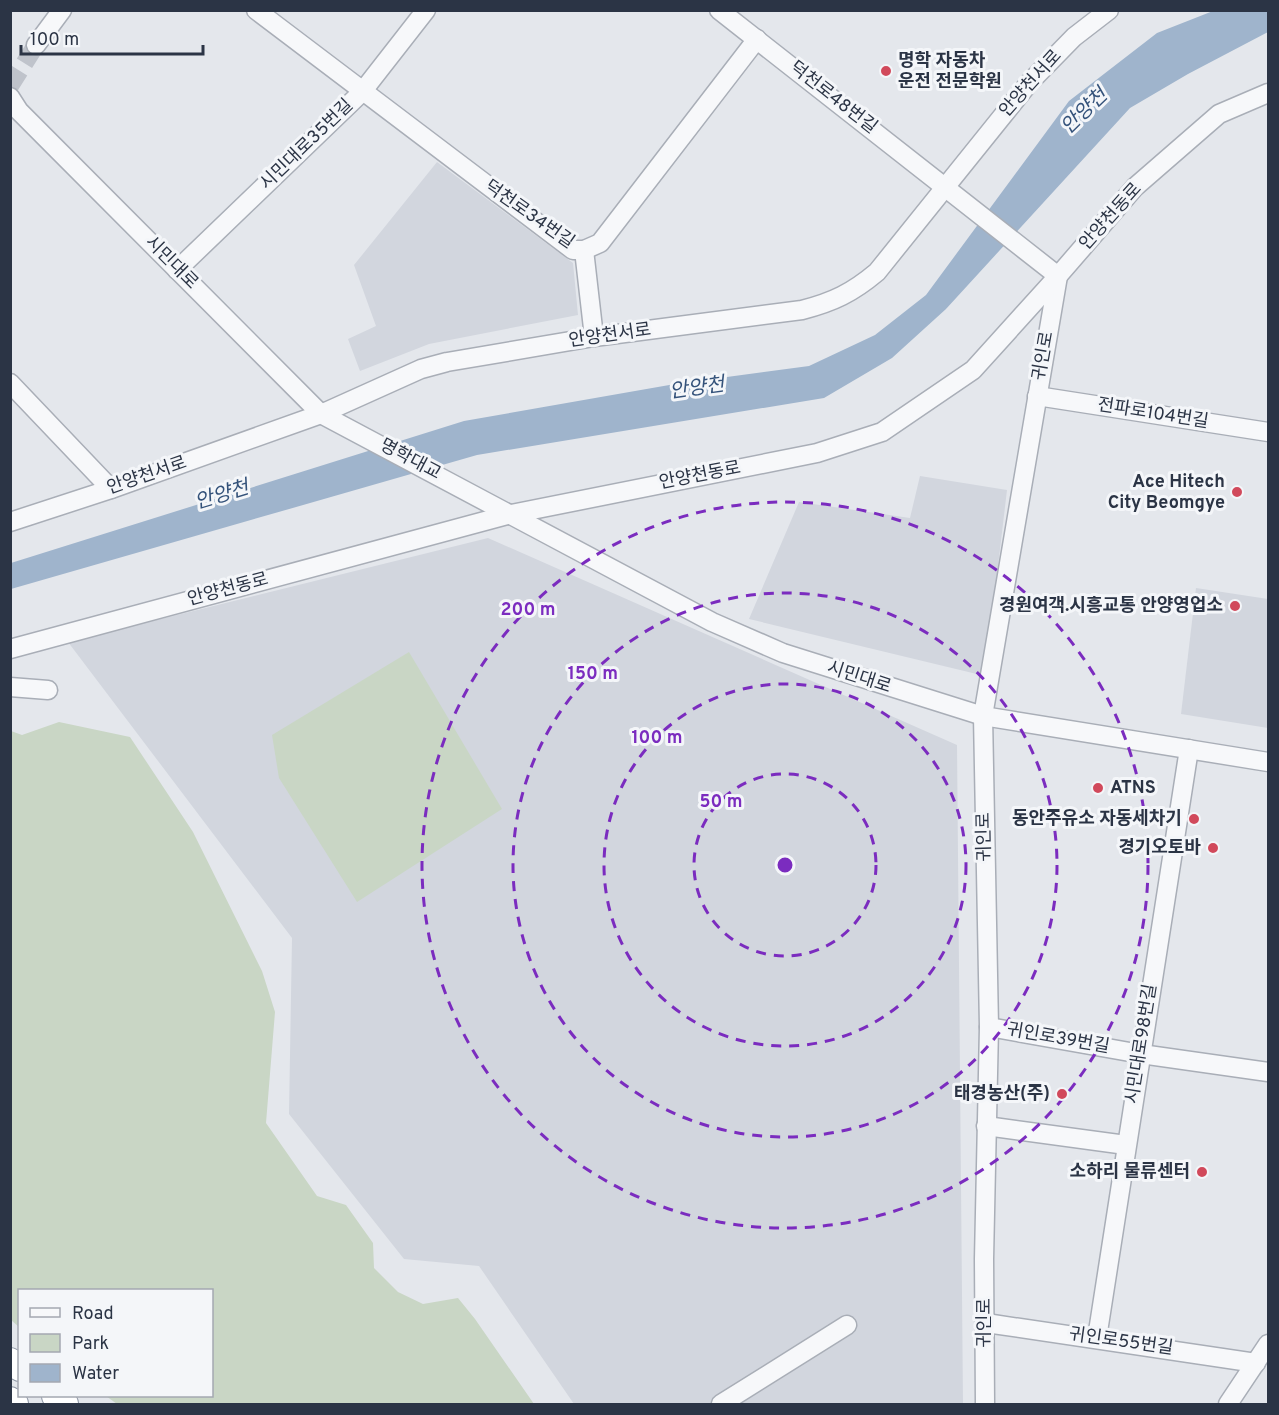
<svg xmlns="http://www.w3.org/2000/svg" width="1279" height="1415" font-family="Overpass,'Noto Sans KR',sans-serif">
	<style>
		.built { fill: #d2d6de }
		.green { fill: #c9d6c5 }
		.water { fill: #9fb4cc }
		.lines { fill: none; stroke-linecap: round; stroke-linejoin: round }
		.minor-tunnel { stroke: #bfc3cb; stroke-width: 18; stroke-dasharray: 18 9; stroke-linecap: butt }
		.minor-casing { stroke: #a9aeb7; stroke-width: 21 }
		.highway-casing { stroke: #8b94a3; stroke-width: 28 }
		.minor { stroke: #f7f8fa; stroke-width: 18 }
		.highway { stroke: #fff; stroke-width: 26 }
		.ring { fill: none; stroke: #7b2cbf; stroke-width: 3; stroke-dasharray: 10 8 }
		.poi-dot { fill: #d1495b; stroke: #f4f6f9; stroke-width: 2 }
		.labels { text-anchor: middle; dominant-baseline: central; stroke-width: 6; stroke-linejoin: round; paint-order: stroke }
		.poi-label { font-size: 18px; font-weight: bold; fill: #2b3445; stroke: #f4f6f9; text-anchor: end }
		.street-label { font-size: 18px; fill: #2b3445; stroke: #f4f6f9 }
		.water-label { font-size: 20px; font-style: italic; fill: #34527a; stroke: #f4f6f9 }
		.centre { fill: #7b2cbf; stroke: #f4f6f9; stroke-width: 3 }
		.ring-label { font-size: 18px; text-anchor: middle; font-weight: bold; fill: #7b2cbf; stroke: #f4f6f9; stroke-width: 6; stroke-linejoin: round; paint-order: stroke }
	</style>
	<rect width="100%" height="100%" fill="#e4e7ec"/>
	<!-- built -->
	<g class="built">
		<path d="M437 162 573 263 578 315 429 344 360 371 348 339 376 326 354 265Z"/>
		<path d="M920 476 1007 490 985 676 749 619 799 502 910 518Z"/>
		<path d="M488 538 957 745 963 1404H574L479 1266 404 1259 289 1114 292 938 68 642Z"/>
		<path d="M1196 588 1268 599V728L1181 714Z"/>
	</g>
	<!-- green -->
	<g class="green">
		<path d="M409 652 502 809 357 902 279 778 272 735Z"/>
		<path d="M59 722 130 737 193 832 262 971 275 1012 266 1123 317 1196 346 1205 373 1243 374 1268 398 1292 423 1304 458 1298 475 1319 534 1404H117L106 1396H212V1290H20L19 1327 11 1320V731L22 735Z"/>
	</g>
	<!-- water -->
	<path class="water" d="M1213 11H1268V32L1188 74 1130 108 946 309 892 358 824 398 477 455 11 589V563L464 421 675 384 809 366 875 335 926 295 1069 101 1157 33Z"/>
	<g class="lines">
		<!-- minor-tunnel -->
		<path class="minor-tunnel" d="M10 86 36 45"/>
		<!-- minor casing -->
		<g class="minor-casing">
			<g id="minor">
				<path d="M256 10 573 250H584L600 243 757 39"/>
				<path d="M719 10 1058 276 983 716 989 1027 984 1259 985 1404"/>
				<path d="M36 45 62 10"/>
				<path d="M10 97 19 111 321 414 712 622 783 653 983 716 1268 762"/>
				<path d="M584 250 594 337"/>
				<path d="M177 270 362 92 426 10"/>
				<path d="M10 383 111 489"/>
				<path d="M1037 396 1268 432"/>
				<path d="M10 522 111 489 321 414 421 369 447 362 594 337 802 310C833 302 852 293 877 272L1029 83 1074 37 1109 10"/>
				<path d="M10 649 507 515 817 453 882 432 973 370 1058 276 1135 187 1219 114 1268 93"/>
				<path d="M10 687 48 690"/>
				<path d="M989 1027 1141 1054 1268 1072"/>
				<path d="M986 1126 1126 1145"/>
				<path d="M986 1323 1256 1363"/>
				<path d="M1097 1338 1189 749"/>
				<path d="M721 1404 847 1325"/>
				<path d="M1228 1404 1268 1344"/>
			</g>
		</g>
		<!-- highway casing -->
		<g class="highway-casing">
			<g id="highway">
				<path d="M10 1361 20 1368"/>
				<path d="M55 1396 65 1404"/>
				<path d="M10 1400 15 1404"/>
			</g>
		</g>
		<!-- minor -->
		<use href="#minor" class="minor"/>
		<!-- highway -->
		<use href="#highway" class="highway"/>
	</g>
	<!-- distance rings -->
	<g class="ring">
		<circle cx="785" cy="865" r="91"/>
		<circle cx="785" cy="865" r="181"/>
		<circle cx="785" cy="865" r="272"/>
		<circle cx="785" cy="865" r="363"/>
	</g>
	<!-- markers -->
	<g class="poi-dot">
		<circle cx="886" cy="71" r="6"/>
		<circle cx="1237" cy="492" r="6"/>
		<circle cx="1235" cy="606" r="6"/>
		<circle cx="1098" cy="788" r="6"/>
		<circle cx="1194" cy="819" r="6"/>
		<circle cx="1213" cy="848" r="6"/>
		<circle cx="1062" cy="1094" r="6"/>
		<circle cx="1202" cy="1172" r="6"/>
	</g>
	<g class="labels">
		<!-- poi labels -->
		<g class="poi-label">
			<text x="898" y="61" text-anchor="start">명학 자동차<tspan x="898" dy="21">운전 전문학원</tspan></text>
			<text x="1225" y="482">Ace Hitech<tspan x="1225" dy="21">City Beomgye</tspan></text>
			<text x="1223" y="606">경원여객.시흥교통 안양영업소</text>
			<text x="1110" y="788" text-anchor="start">ATNS</text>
			<text x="1182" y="819">동안주유소 자동세차기</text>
			<text x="1201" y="848">경기오토바</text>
			<text x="1050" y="1094">태경농산(주)</text>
			<text x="1190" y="1172">소하리 물류센터</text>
		</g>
		<!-- street labels -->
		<g class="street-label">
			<text transform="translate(1031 84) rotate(-48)">안양천서로</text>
			<text transform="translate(833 98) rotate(38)">덕천로48번길</text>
			<text transform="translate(307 145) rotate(-44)">시민대로35번길</text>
			<text transform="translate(529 215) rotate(35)">덕천로34번길</text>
			<text transform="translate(1111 217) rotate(-48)">안양천동로</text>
			<text transform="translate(171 263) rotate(45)">시민대로</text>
			<text transform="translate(610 336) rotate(-8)">안양천서로</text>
			<text transform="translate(1044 356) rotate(-80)">귀인로</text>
			<text transform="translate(1153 414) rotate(9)">전파로104번길</text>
			<text transform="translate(410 460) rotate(28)">명학대교</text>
			<text transform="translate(147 476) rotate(-19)">안양천서로</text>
			<text transform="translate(700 476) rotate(-11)">안양천동로</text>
			<text transform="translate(228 590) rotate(-15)">안양천동로</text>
			<text transform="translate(859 678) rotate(18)">시민대로</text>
			<text transform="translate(985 837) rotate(-91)">귀인로</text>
			<text transform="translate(1058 1039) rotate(10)">귀인로39번길</text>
			<text transform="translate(1142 1044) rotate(-81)">시민대로98번길</text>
			<text transform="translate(985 1323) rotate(-90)">귀인로</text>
			<text transform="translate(1121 1342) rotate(8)">귀인로55번길</text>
		</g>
		<!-- water labels -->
		<g class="water-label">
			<text transform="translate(1085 112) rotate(-44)">안양천</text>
			<text transform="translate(697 389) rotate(-8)">안양천</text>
			<text transform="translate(222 496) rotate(-17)">안양천</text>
		</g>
	</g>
	<circle cx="785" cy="865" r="9" class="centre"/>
	<g class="ring-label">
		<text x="528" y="615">200 m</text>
		<text x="593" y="679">150 m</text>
		<text x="657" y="743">100 m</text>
		<text x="721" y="807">50 m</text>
	</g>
	<!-- border -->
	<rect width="1279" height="1415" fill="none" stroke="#2b3445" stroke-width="24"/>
	<!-- legend -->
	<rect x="18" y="1289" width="195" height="108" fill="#f4f6f9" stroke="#a4a8b1" stroke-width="1.5"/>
	<rect x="30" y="1308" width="30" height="9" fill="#f7f8fa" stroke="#a4a8b1" stroke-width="1.5"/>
	<text x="72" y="1319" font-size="18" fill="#2b3445">Road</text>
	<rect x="30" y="1334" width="30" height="18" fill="#c9d6c5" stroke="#a4a8b1" stroke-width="1.5"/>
	<text x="72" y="1349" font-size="18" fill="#2b3445">Park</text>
	<rect x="30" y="1364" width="30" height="18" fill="#9fb4cc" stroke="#a4a8b1" stroke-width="1.5"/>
	<text x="72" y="1379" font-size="18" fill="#2b3445">Water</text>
	<!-- scale -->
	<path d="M21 45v9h182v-9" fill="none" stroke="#2b3445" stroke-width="3"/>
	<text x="30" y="45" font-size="18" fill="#2b3445" stroke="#f4f6f9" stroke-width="4.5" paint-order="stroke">100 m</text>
</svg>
